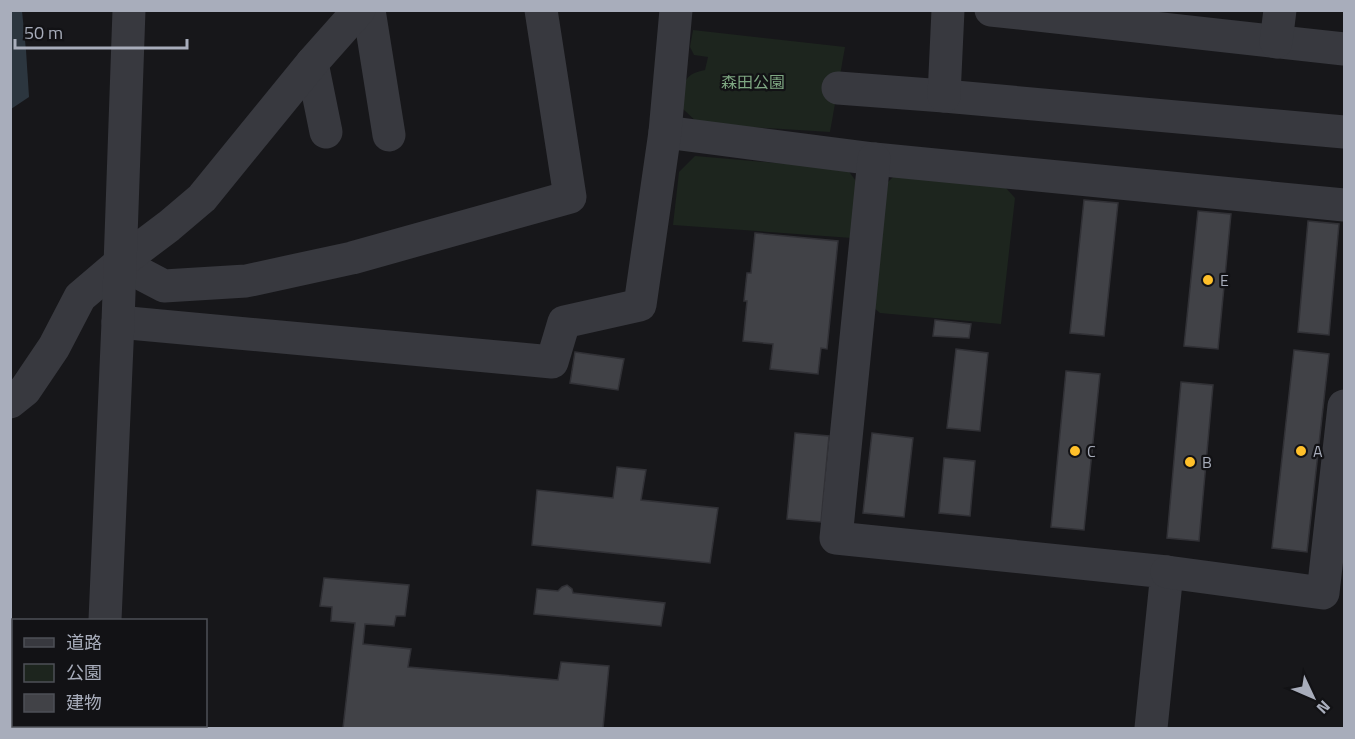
<svg xmlns="http://www.w3.org/2000/svg" width="1355" height="739" font-family="'Titillium Web','Noto Sans JP',sans-serif">
	<style>
		.green { fill: #1d251e }
		.water { fill: #2c363f }
		.building { fill: #414247; stroke: #313136; stroke-width: 1.5 }
		.lines { fill: none; stroke-linecap: round; stroke-linejoin: round }
		.minor { stroke: #38393f; stroke-width: 33 }
		.poi-dot { fill: #ffc02a; stroke: #121215; stroke-width: 2 }
		.labels { text-anchor: middle; dominant-baseline: central; stroke-width: 4.5; stroke-linejoin: round; paint-order: stroke }
		.park-label { font-size: 16px; fill: #7ea782; stroke: #121215 }
		.poi-label { font-size: 16px; fill: #a8adbb; stroke: #121215; text-anchor: start }
	</style>
	<rect width="100%" height="100%" fill="#17171a"/>
	<!-- green -->
	<g class="green">
		<path d="M693 30 845 47 830 132 699 124 683 109C685 86 679 75 705 70L708 57 694 55 690 47Z"/>
		<path d="M695 156 847 169 859 185 852 238 673 225 679 172Z"/>
		<path d="M896 174 1005 187 1015 198 1001 324 880 313 872 306 885 185Z"/>
	</g>
	<!-- water -->
	<path class="water" d="M11 10 22 11 26 50 29 97 11 109Z"/>
	<!-- building -->
	<g class="building">
		<path d="M1084 200 1118 203 1104 336 1070 333Z"/>
		<path d="M1198 211 1231 214 1218 349 1184 346Z"/>
		<path d="M1308 221 1339 224 1329 335 1298 332Z"/>
		<path d="M755 233 838 241 827 349 821 348 818 374 770 369 773 344 743 341 747 301H744L747 273H751Z"/>
		<path d="M935 320 971 324 969 338 933 336Z"/>
		<path d="M956 349 988 353 980 431 947 428Z"/>
		<path d="M1294 350 1329 354 1307 552 1272 548Z"/>
		<path d="M575 352 624 359 618 390 570 383Z"/>
		<path d="M1066 371 1100 374 1084 530 1051 527Z"/>
		<path d="M1181 382 1213 385 1199 541 1167 538Z"/>
		<path d="M795 433 829 436 821 522 787 519Z"/>
		<path d="M872 433 913 438 904 517 863 513Z"/>
		<path d="M944 458 975 461 970 516 939 513Z"/>
		<path d="M617 467 646 470 641 500 718 508 710 563 532 545 537 490 613 498Z"/>
		<path d="M324 578 409 585 405 616H396L394 626 365 624 363 644 411 649 408 667 558 680 561 662 609 666 603 728H343L355 623 331 621 332 607 320 606Z"/>
		<path d="M567 585 572 589 573 593 665 603 661 626 534 614 537 589 558 591 562 587Z"/>
	</g>
	<g class="lines">
		<!-- minor -->
		<g class="minor">
			<path d="M369 10 389 135"/>
			<path d="M991 10 1344 49"/>
			<path d="M1276 42 1280 10"/>
			<path d="M312 63 326 132"/>
			<path d="M838 88 944 96 1344 132"/>
			<path d="M944 96 948 10"/>
			<path d="M665 132 874 159 1344 205"/>
			<path d="M874 159 836 538 1167 572 1151 728"/>
			<path d="M120 263 164 286 246 281 352 258 570 197 541 10"/>
			<path d="M118 322 552 362 564 322 640 305 665 132 676 10"/>
			<path d="M10 402 25 390 54 347 80 297 120 263 169 226 202 198 312 63 359 10"/>
			<path d="M1167 572 1323 593 1344 406"/>
			<path d="M105 620 118 322 129 10"/>
			<path d="M10 727 16 726"/>
			<path d="M100 728V726"/>
		</g>
	</g>
	<!-- markers -->
	<g class="poi-dot">
		<circle cx="1208" cy="280" r="6"/>
		<circle cx="1075" cy="451" r="6"/>
		<circle cx="1301" cy="451" r="6"/>
		<circle cx="1190" cy="462" r="6"/>
	</g>
	<g class="labels">
		<!-- park labels -->
		<g class="park-label">
			<text x="753" y="82">森田公園</text>
		</g>
		<!-- poi labels -->
		<g class="poi-label">
			<text x="1220" y="280">E</text>
			<text x="1087" y="451">C</text>
			<text x="1313" y="451">A</text>
			<text x="1202" y="462">B</text>
		</g>
	</g>
	<!-- border -->
	<rect width="1355" height="739" fill="none" stroke="#a8adbb" stroke-width="24"/>
	<!-- legend -->
	<rect x="12" y="619" width="195" height="108" fill="#121215" stroke="#4e5057" stroke-width="1.5"/>
	<rect x="24" y="638" width="30" height="9" fill="#38393f" stroke="#4e5057" stroke-width="1.5"/>
	<text x="66" y="649" font-size="18" fill="#a8adbb">道路</text>
	<rect x="24" y="664" width="30" height="18" fill="#1d251e" stroke="#4e5057" stroke-width="1.5"/>
	<text x="66" y="679" font-size="18" fill="#a8adbb">公園</text>
	<rect x="24" y="694" width="30" height="18" fill="#414247" stroke="#4e5057" stroke-width="1.5"/>
	<text x="66" y="709" font-size="18" fill="#a8adbb">建物</text>
	<!-- north arrow -->
	<g transform="translate(1313 697) rotate(134)" stroke="#121215" stroke-width="4.5" paint-order="stroke">
	<path d="M0-4.5L10 22L0 15L-10 22Z" fill="#a8adbb"/>
	<text y="-9" font-size="16" font-weight="bold" text-anchor="middle" fill="#a8adbb">N</text>
	</g>
	<!-- scale -->
	<path d="M15 39v9h172v-9" fill="none" stroke="#a8adbb" stroke-width="3"/>
	<text x="24" y="39" font-size="18" fill="#a8adbb" stroke="#121215" stroke-width="4.5" paint-order="stroke">50 m</text>
</svg>
